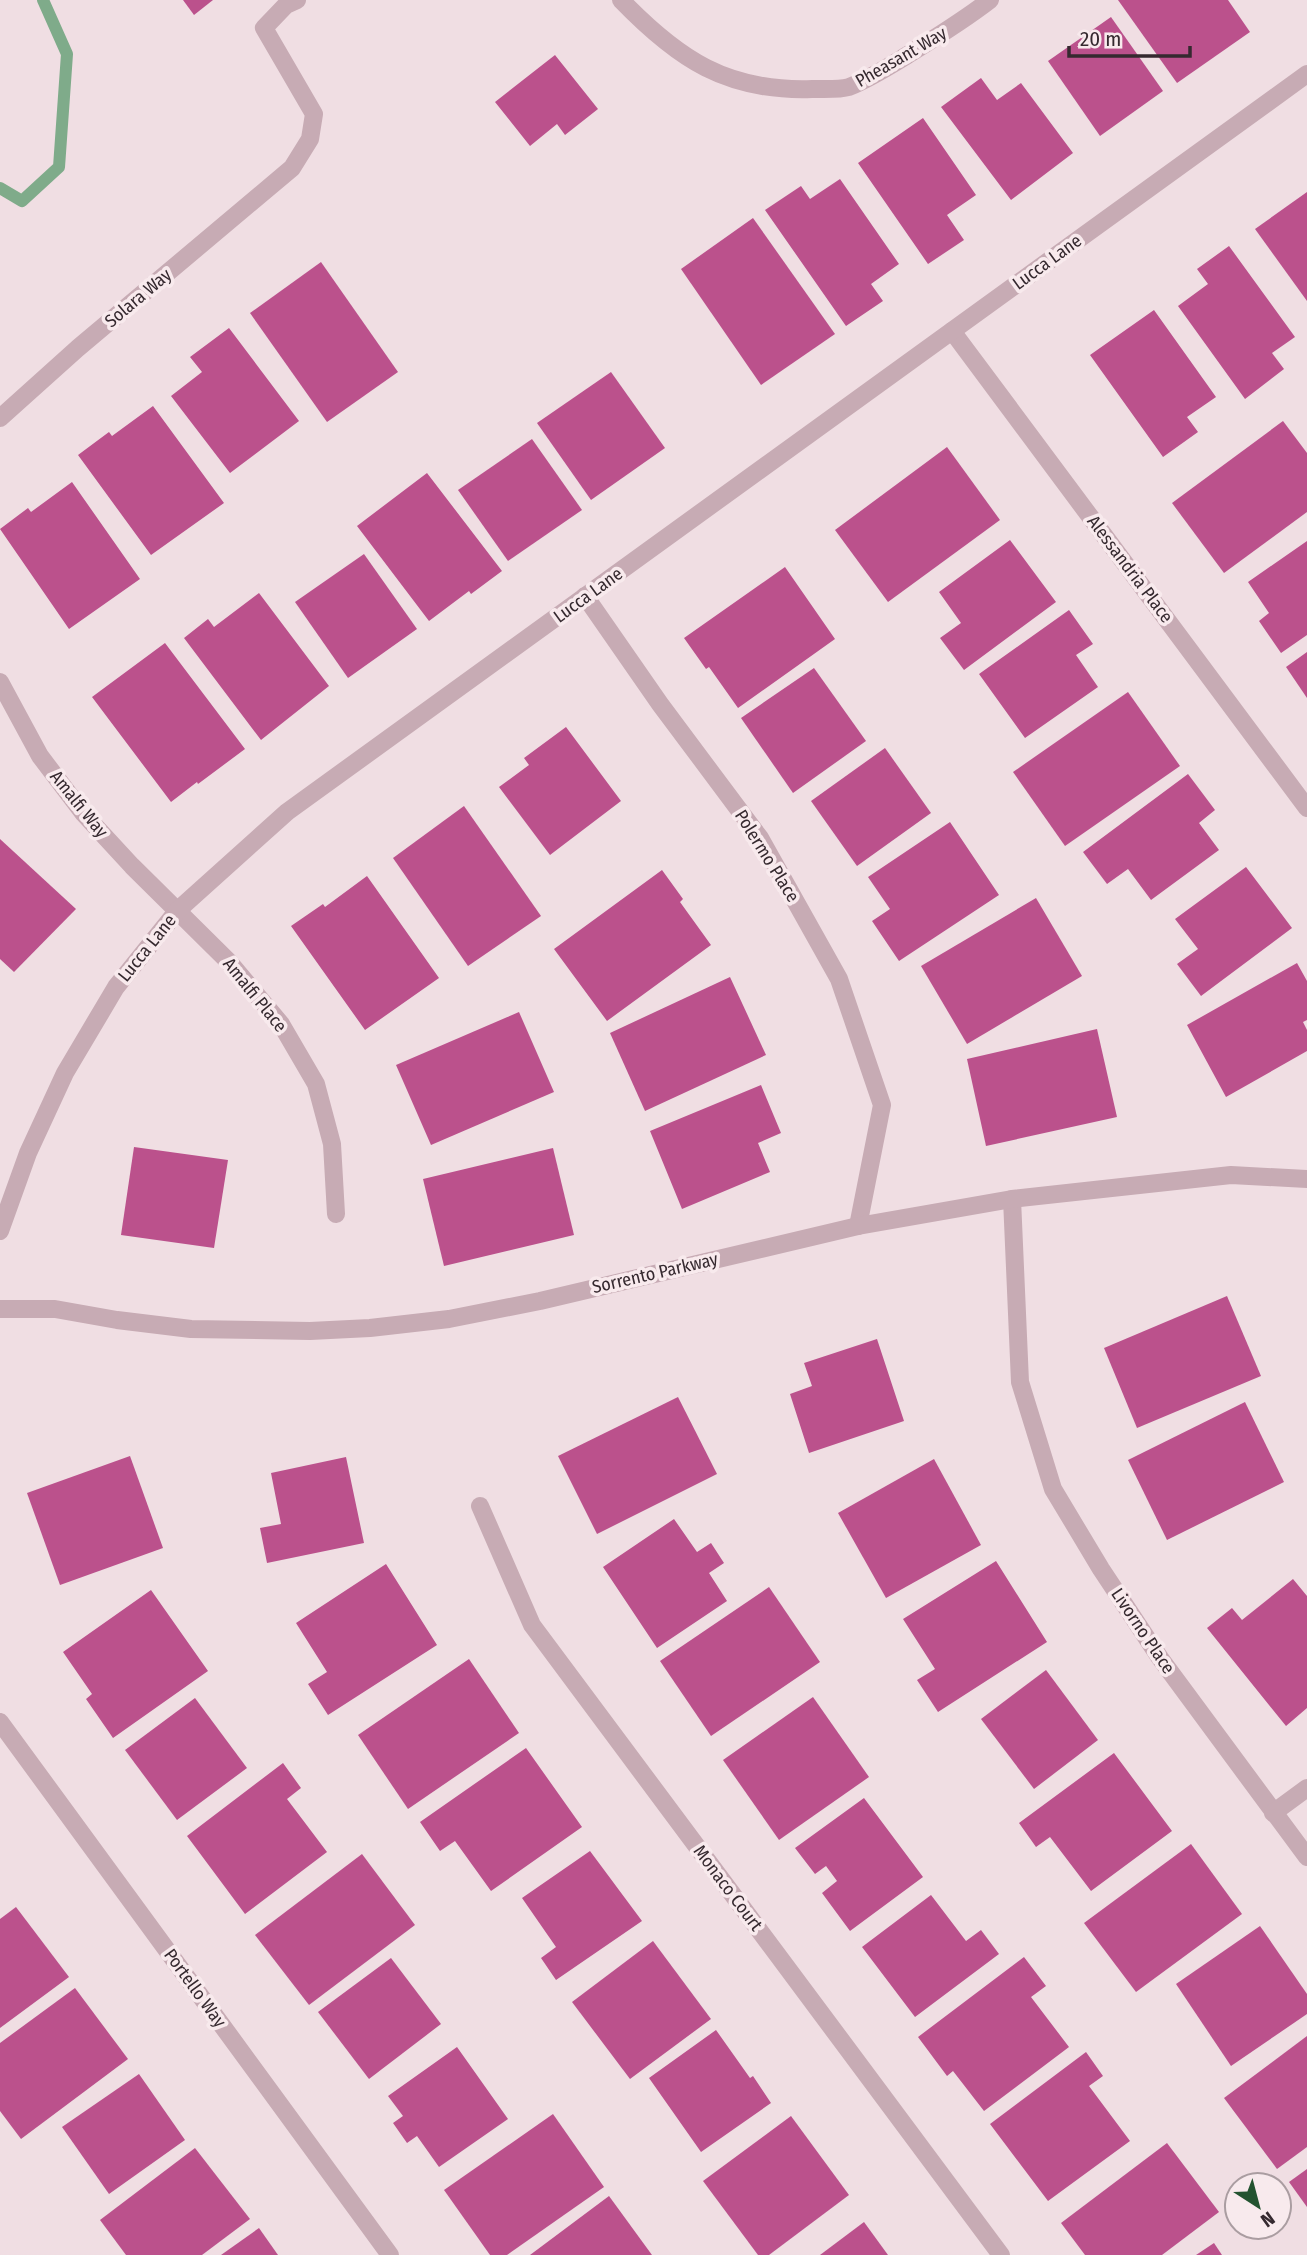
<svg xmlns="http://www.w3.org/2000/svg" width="1307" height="2255" font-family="'Fira Sans Condensed',sans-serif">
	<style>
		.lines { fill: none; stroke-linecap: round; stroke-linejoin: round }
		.stream { stroke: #7fab8a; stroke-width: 12 }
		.building { fill: #bb518c }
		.minor { stroke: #c7abb4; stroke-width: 18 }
		.labels { text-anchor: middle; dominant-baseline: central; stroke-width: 7; stroke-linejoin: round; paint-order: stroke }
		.street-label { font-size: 18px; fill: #35292f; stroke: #f8eaed }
	</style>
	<rect width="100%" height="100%" fill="#f0dee3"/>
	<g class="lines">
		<path class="stream" d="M0,188L22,201L59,167L67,54L43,0"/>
	</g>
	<g class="building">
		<path d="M183,0H213L194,15Z"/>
		<path d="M1118,0H1228L1250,32L1177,83Z"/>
		<path d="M1111,17L1163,91L1100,136L1048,61Z"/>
		<path d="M555,55L598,109L565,135L557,124L530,146L495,102Z"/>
		<path d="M981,78L997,100L1021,83L1073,153L1011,200L941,107Z"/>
		<path d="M923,118L976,195L947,215L964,240L928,264L858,163Z"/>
		<path d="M840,179L899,264L871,284L883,301L846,326L765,210L801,186L810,199Z"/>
		<path d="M1307,192V301L1255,229Z"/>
		<path d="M753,218L835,334L761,385L681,269Z"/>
		<path d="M1229,246L1295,337L1272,353L1284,369L1245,399L1178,306L1208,284L1197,269Z"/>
		<path d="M321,262L398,372L327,422L250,313Z"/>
		<path d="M1154,310L1216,397L1187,417L1198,432L1163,457L1090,355Z"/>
		<path d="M229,328L299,421L230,473L171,396L202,372L190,357Z"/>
		<path d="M611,372L665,448L591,500L537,423Z"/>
		<path d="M153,406L224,503L151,555L78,455L109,432L112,436Z"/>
		<path d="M1283,421L1307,453V512L1224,573L1172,503Z"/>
		<path d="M532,439L582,510L508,561L458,490Z"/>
		<path d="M947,447L1000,520L888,602L835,530Z"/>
		<path d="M427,473L502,571L471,594L469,591L429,621L357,526Z"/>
		<path d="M72,482L140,579L69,629L0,529L28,508L31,512Z"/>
		<path d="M1010,540L1056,602L964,670L940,638L961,623L939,592Z"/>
		<path d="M1307,541V635L1281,653L1259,621L1269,613L1248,582Z"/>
		<path d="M364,554L417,629L348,678L295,602Z"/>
		<path d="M785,567L835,639L738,708L709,667L706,669L684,638Z"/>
		<path d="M259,593L329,686L261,740L184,638L208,619L214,627Z"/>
		<path d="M1069,610L1093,644L1076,655L1098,687L1025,738L979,674Z"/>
		<path d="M165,643L245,749L198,784L197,782L171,802L92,697Z"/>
		<path d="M1307,652V698L1286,667Z"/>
		<path d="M814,668L866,741L793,793L741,718Z"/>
		<path d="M1128,692L1180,766L1065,846L1013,772Z"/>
		<path d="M566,727L621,801L550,855L499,787L529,765L524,758Z"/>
		<path d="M885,748L931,813L857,866L811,801Z"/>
		<path d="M1188,774L1215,810L1199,823L1219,850L1151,900L1128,869L1107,884L1083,852Z"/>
		<path d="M464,806L541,916L468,966L393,858Z"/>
		<path d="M950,822L999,895L899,961L872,921L890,909L868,877Z"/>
		<path d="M0,839L76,909L14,972L0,959Z"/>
		<path d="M1246,867L1292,928L1201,996L1177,964L1198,949L1175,919Z"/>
		<path d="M662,870L683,899L680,902L711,945L607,1021L554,949Z"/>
		<path d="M367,876L439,978L365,1030L291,926L323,904L325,907Z"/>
		<path d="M1036,898L1082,976L967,1044L921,966Z"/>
		<path d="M1297,963L1307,981V1020L1303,1022L1307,1030V1051L1226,1097L1187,1025Z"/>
		<path d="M730,977L766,1055L645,1111L610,1033Z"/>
		<path d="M519,1012L554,1092L431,1145L396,1065Z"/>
		<path d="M1097,1029L1117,1117L986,1146L967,1059Z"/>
		<path d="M761,1085L781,1133L758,1143L770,1172L682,1209L650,1131Z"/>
		<path d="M134,1147L228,1160L214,1248L121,1235Z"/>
		<path d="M553,1148L574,1235L444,1266L423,1179Z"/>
		<path d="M1227,1296L1261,1376L1137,1428L1104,1348Z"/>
		<path d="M877,1339L904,1421L809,1453L790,1394L812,1386L804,1363Z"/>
		<path d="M678,1397L717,1474L597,1534L558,1456Z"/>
		<path d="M1245,1402L1284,1482L1167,1540L1128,1460Z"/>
		<path d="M130,1456L163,1548L60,1585L27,1493Z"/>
		<path d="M346,1457L364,1543L267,1563L260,1528L281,1524L271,1473Z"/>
		<path d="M934,1459L981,1545L886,1598L838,1513Z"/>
		<path d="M674,1519L697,1552L711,1543L724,1563L709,1573L727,1601L657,1648L603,1567Z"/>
		<path d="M996,1561L1047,1642L938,1712L917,1680L935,1669L903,1619Z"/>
		<path d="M386,1564L437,1645L328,1715L308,1684L327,1672L296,1623Z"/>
		<path d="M1293,1579L1307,1596V1708L1286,1726L1207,1628L1232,1608L1242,1620Z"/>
		<path d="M769,1587L820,1662L711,1736L660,1661Z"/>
		<path d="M151,1590L208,1671L113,1738L86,1699L92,1694L63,1652Z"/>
		<path d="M469,1659L519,1733L408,1809L358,1735Z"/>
		<path d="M1046,1670L1098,1740L1034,1789L981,1719Z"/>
		<path d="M813,1697L869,1777L779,1840L723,1760Z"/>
		<path d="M195,1698L247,1768L177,1820L125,1750Z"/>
		<path d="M526,1748L582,1827L491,1891L455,1841L440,1851L420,1822Z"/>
		<path d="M1114,1753L1172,1831L1091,1891L1050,1837L1036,1847L1019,1823Z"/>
		<path d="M283,1763L301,1788L287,1799L327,1852L245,1914L187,1836Z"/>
		<path d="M864,1798L923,1877L850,1931L822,1893L837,1881L826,1866L815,1874L795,1848Z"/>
		<path d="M1191,1844L1242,1914L1136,1992L1084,1923Z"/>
		<path d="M590,1851L642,1921L556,1980L541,1958L556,1947L522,1898Z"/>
		<path d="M362,1854L415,1925L309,2005L255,1935Z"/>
		<path d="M931,1895L966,1941L981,1930L999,1954L915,2017L862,1947Z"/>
		<path d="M16,1907L69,1977L0,2028V1919Z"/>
		<path d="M1260,1926L1307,1994V2014L1231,2066L1176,1984Z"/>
		<path d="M653,1941L711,2019L630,2079L572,2002Z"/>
		<path d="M1024,1957L1046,1986L1031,1997L1069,2047L984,2111L953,2071L947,2076L918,2037Z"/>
		<path d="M391,1958L441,2024L369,2079L318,2012Z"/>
		<path d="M75,1988L128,2059L21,2139L0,2111V2043Z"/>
		<path d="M716,2030L750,2078L753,2076L771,2103L701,2152L649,2078Z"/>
		<path d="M1307,2036V2147L1277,2169L1224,2098Z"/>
		<path d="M457,2047L508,2119L439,2167L417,2136L407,2143L393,2123L403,2116L388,2096Z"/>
		<path d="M1086,2052L1103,2076L1089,2086L1130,2141L1048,2201L990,2124Z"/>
		<path d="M139,2074L185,2140L109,2194L62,2127Z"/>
		<path d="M553,2114L604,2187L507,2255H490L444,2190Z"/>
		<path d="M791,2116L849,2195L769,2255H758L703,2181Z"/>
		<path d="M1167,2143L1219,2212L1162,2255H1085L1061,2223Z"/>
		<path d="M195,2148L250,2219L202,2255H126L100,2220Z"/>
		<path d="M1307,2169V2207L1289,2182Z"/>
		<path d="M609,2196L652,2255H530Z"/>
		<path d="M864,2222L888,2255H820Z"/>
		<path d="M259,2228L278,2255H221Z"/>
		<path d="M1214,2243L1222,2255H1196Z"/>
	</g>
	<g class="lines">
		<g class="minor">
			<path d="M621,0C678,59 727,92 812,89C823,89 839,90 849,87C869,79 888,67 906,56C935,38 963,21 990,0"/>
			<path d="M952,331L1307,808"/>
			<path d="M0,418L78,348L292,168L310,139L314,114L264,28L286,5L297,0"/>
			<path d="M585,596L660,704L760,838L839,979L882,1105L858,1226"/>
			<path d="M0,682L40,756L84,814L132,866L230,963L281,1024L316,1084L332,1144L336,1214"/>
			<path d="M1012,1199L1020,1382L1053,1489L1101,1569L1160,1658L1307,1857"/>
			<path d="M0,1231L28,1153L65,1073L116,987L178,910L287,812L1307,74"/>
			<path d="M0,1309H55L117,1320L191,1329L310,1331L370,1328L449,1319L540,1301L858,1226L1012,1199L1231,1175L1307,1179"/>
			<path d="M480,1506L532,1625L1001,2255"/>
			<path d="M0,1722L390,2255"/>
			<path d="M1273,1813L1307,1788"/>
		</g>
	</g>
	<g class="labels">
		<g class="street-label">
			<text transform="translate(901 57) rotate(-30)">Pheasant Way</text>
			<text transform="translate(1047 262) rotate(-36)">Lucca Lane</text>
			<text transform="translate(138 298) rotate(-40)">Solara Way</text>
			<text transform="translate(1130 569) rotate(53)">Alessandria Place</text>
			<text transform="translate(588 595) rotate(-36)">Lucca Lane</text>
			<text transform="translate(79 804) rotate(51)">Amalfi Way</text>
			<text transform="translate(767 856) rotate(58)">Polermo Place</text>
			<text transform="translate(147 948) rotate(-51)">Lucca Lane</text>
			<text transform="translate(255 995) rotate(51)">Amalfi Place</text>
			<text transform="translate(655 1273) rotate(-13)">Sorrento Parkway</text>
			<text transform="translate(1143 1631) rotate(56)">Livorno Place</text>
			<text transform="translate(728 1888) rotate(53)">Monaco Court</text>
			<text transform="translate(195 1988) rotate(54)">Portello Way</text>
		</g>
	</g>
	<g transform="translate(1258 2206) rotate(144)"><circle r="33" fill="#f8eaed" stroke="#aa9da1" stroke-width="2"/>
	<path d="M0-5L12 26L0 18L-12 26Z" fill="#235330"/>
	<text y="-10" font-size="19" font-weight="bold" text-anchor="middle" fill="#35292f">N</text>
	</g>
	<path d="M1069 46v10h121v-10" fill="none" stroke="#35292f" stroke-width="3.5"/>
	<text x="1080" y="46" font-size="21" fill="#35292f" stroke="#f8eaed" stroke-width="5" paint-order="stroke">20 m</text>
</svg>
